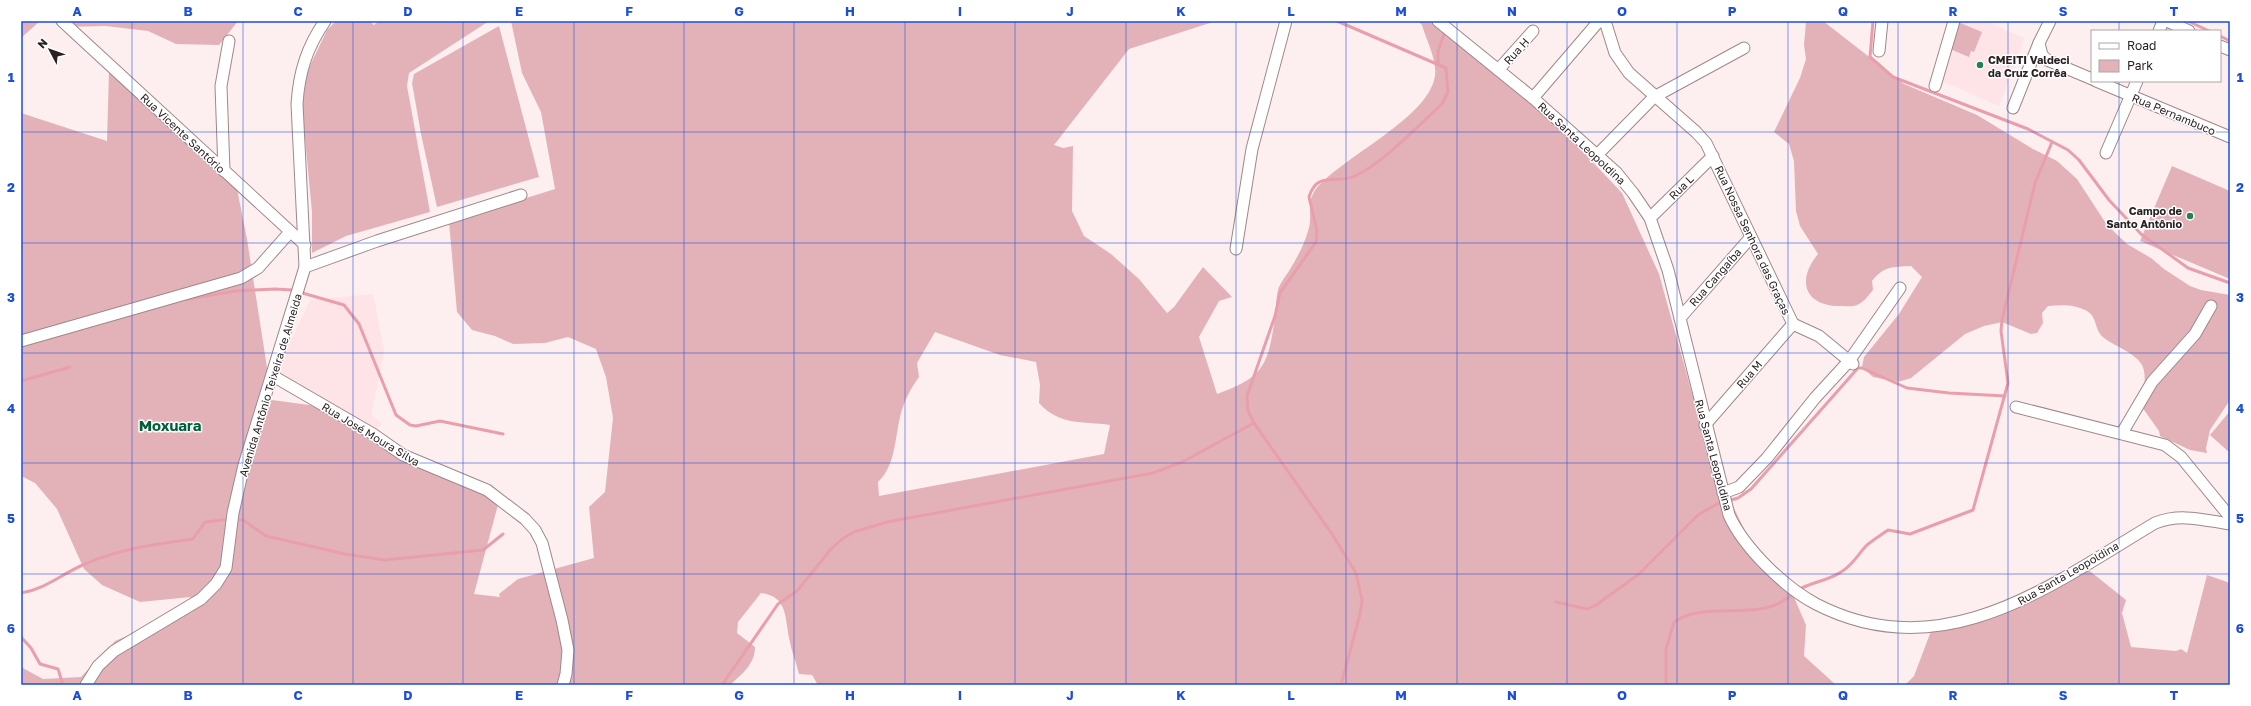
<svg xmlns="http://www.w3.org/2000/svg" width="2251" height="706" font-family="'Golos Text',sans-serif">
	<style>
		.built { fill: #fee3e7 }
		.green { fill: #e3b2b9; fill-rule: evenodd }
		.lines { fill: none; stroke-linecap: round; stroke-linejoin: round }
		.stream { stroke: #e99fab; stroke-width: 3 }
		.minor-casing { stroke: #9e888b; stroke-width: 13 }
		.minor { stroke: #fff; stroke-width: 11 }
		.grid { fill: none; stroke: #1d4ed8; stroke-width: 1; stroke-opacity: 0.55 }
		.poi-dot { fill: #258056; stroke: #fff; stroke-width: 1.5 }
		.labels { text-anchor: middle; dominant-baseline: central; stroke-width: 3; stroke-linejoin: round; paint-order: stroke }
		.street-label { font-size: 11px; fill: #2a2123; stroke: #fff }
		.poi-label { font-size: 11px; font-weight: bold; fill: #2a2123; stroke: #fff; text-anchor: start }
		.district-label { font-size: 15px; font-weight: bold; fill: #00603b; stroke: #fff }
		.neatline { fill: none; stroke: #1d4ed8; stroke-width: 1.5 }
		.grid-label { font-size: 13px; text-anchor: middle; font-weight: bold; fill: #1d4ed8 }
	</style>
	<rect width="100%" height="100%" fill="#fdeef0"/>
	<g class="built">
		<path d="M1958,21H1985L2024,38L1999,106L1942,81Z"/>
		<path d="M373,294L384,352L371,416L382,423L376,429L276,373L310,300Z"/>
	</g>
	<g class="green">
		<path d="M21,21H40L21,38Z"/>
		<path d="M54,21H238L219,45L176,44L148,31L106,26L61,27Z"/>
		<path d="M336,21H369L374,25L379,21H489L409,73L407,86L430,212L346,236L312,253V212L302,107L307,72L327,30Z"/>
		<path d="M511,21H1216L1129,49L1054,145L1063,148L1073,146L1072,211L1084,236L1111,254L1139,279L1167,313L1174,307L1203,267L1232,297L1219,301L1199,337L1217,394C1264,377 1268,366 1275,317C1276,308 1276,298 1278,290C1280,283 1285,277 1289,271C1297,258 1304,245 1308,231C1313,218 1306,205 1314,192C1337,158 1441,114 1435,68C1434,54 1426,39 1422,25L1418,21H1433L1536,102L1622,193L1659,274L1703,433L1722,483L1757,556L1793,595L1806,625L1804,656L1836,685H818L812,675L799,674C796,662 791,650 789,638C785,616 787,596 761,593L738,622L737,633L755,647C755,664 742,674 730,685H21V667L43,679L81,677L115,641L134,633L187,602L191,597L140,602L102,585L84,569L57,509L35,483L21,476V113L107,141L109,70L237,189L247,239L272,400L324,407L499,501L474,594L500,597L499,594L518,579L594,558L589,507L605,492L613,418L606,377L596,349L568,337L545,343L513,344L495,336L472,330L457,312L449,222L555,189L541,112L522,73ZM935,332L1000,355L1036,362L1040,385L1039,403C1060,426 1082,421 1110,425L1104,454L879,496L878,482C896,466 895,435 901,413C905,399 911,388 919,377L917,363Z"/>
		<path d="M1806,21H1823L1904,84L1977,115L2033,149L2057,161L2077,179L2107,225L2127,244L2151,258L2164,269L2190,286L2201,290L2230,295V400L2210,430L2206,448L2207,453L2190,450L2160,436L2159,431L2142,407C2142,395 2148,377 2142,365C2133,350 2109,345 2100,334C2095,327 2096,316 2087,311C2074,304 2062,305 2048,306L2042,313L2043,323L2037,333L2031,334L2002,322L1984,326L1965,334L1911,378L1898,382L1873,377L1862,367L1864,357L1899,314L1922,277L1911,266C1892,267 1884,266 1872,281L1873,290C1868,296 1864,302 1857,305C1853,307 1847,306 1842,306C1806,307 1795,282 1818,254L1800,226L1796,211L1794,161L1789,144L1774,132L1800,78L1806,59L1804,45Z"/>
		<path d="M1958,22L1982,32L1974,52L1971,51L1969,57L1950,49Z"/>
		<path d="M499,26L539,177L437,207L421,134L412,83L414,74Z"/>
		<path d="M2172,166L2230,191V279L2140,241Z"/>
		<path d="M2230,411V453L2210,435Z"/>
		<path d="M2086,568L2126,600L2122,613L2131,647L2176,651L2181,649L2187,653L2207,575L2230,583V685H1905L1914,676L1931,631L1956,627Z"/>
	</g>
	<g class="lines">
		<g class="stream">
			<path d="M1337,21L1446,68L1448,92L1442,104C1419,125 1382,164 1355,176C1336,185 1317,170 1309,197L1317,231L1316,242L1280,293L1275,316L1247,396L1248,411L1254,423L1332,534L1356,573L1362,600L1360,614L1341,685"/>
			<path d="M1873,21L1870,57L1893,77L2028,129L2068,150L2079,160L2109,200L2141,234L2188,268L2230,283"/>
			<path d="M2188,21L2209,31"/>
			<path d="M2220,36L2230,41"/>
			<path d="M1438,64V51L1445,31"/>
			<path d="M188,299L235,291L275,289L292,290L344,305L359,324L396,415L410,425L416,426L440,421L503,434"/>
			<path d="M21,381L70,367"/>
			<path d="M1728,501L1738,498L1751,489L1858,368H1862L1907,388L1949,393L2005,396"/>
			<path d="M235,519L243,520L266,536L345,554L385,560L483,550L503,534"/>
			<path d="M1798,590C1811,582 1828,581 1841,572C1853,565 1858,554 1867,545C1873,540 1881,535 1888,530L1910,534L1973,510L2008,383L2001,331L2002,320L2035,183L2052,142"/>
			<path d="M21,593C46,589 63,573 85,564C119,549 156,544 193,539L205,522L230,519"/>
			<path d="M1556,602L1587,609L1596,605L1639,574L1698,515L1717,504L1723,502"/>
			<path d="M21,637L31,648L40,664L58,669L63,685"/>
			<path d="M722,685L778,604L797,591L831,549L842,539L854,532L887,522L1153,473L1182,462L1254,423"/>
			<path d="M1666,685V649L1674,622C1701,603 1744,617 1775,605C1781,603 1788,597 1794,594"/>
		</g>
		<defs>
			<g id="minor">
				<path d="M62,21L305,245"/>
				<path d="M1438,21L1533,98L1616,172L1633,193L1650,218L1668,270L1729,515C1744,548 1784,587 1816,604C1942,669 2050,586 2155,523C2181,513 2203,520 2230,524"/>
				<path d="M1605,21L1615,53L1629,73L1696,132L1706,143L1793,324"/>
				<path d="M2167,21L2189,31"/>
				<path d="M2159,31L2163,21"/>
				<path d="M2039,43L2042,55L2047,60L2092,79"/>
				<path d="M2220,46L2230,50"/>
				<path d="M1879,51L1882,21"/>
				<path d="M1498,70L1533,31"/>
				<path d="M2096,81L2230,137"/>
				<path d="M1935,86L1954,21"/>
				<path d="M1533,98L1599,21"/>
				<path d="M2013,108L2039,43L2050,21"/>
				<path d="M2106,153L2137,81"/>
				<path d="M1597,155L1654,97L1744,48"/>
				<path d="M224,171L221,86L229,41"/>
				<path d="M1650,218L1713,156"/>
				<path d="M1236,249L1252,149L1286,21"/>
				<path d="M305,267L377,241L521,195"/>
				<path d="M1680,318L1751,237"/>
				<path d="M1793,324L1819,336L1853,364"/>
				<path d="M21,341L241,278L258,268L290,232"/>
				<path d="M273,376L373,434L403,455L487,490L525,519L535,530L542,543L562,620L568,650L566,674L563,685"/>
				<path d="M2016,407L2165,445L2181,457L2230,517"/>
				<path d="M1705,425L1793,324"/>
				<path d="M2122,433L2152,382L2195,334L2211,306"/>
				<path d="M1723,493L1739,487L1767,458L1815,398L1849,361L1900,288"/>
				<path d="M86,685L98,666L114,651L201,599L216,584L226,568L233,513L244,465L305,267L297,104C299,72 307,47 325,21"/>
			</g>
		</defs>
		<use href="#minor" class="minor-casing"/>
		<use href="#minor" class="minor"/>
	</g>
	<path class="grid" d="M132,21V685M243,21V685M353,21V685M463,21V685M574,21V685M684,21V685M794,21V685M905,21V685M1015,21V685M1126,21V685M1236,21V685M1346,21V685M1457,21V685M1567,21V685M1677,21V685M1788,21V685M1898,21V685M2008,21V685M2119,21V31M2119,81V685M21,132H2230M21,243H2230M21,353H2230M21,463H2230M21,574H2230"/>
	<g class="poi-dot">
		<circle cx="1980" cy="65" r="4"/>
		<circle cx="2190" cy="216" r="4"/>
	</g>
	<g class="labels">
		<g class="street-label">
			<text transform="translate(1516 51) rotate(-48)">Rua H</text>
			<text transform="translate(2174 114) rotate(23)">Rua Pernambuco</text>
			<text transform="translate(183 133) rotate(43)">Rua Vicente Santório</text>
			<text transform="translate(1582 143) rotate(43)">Rua Santa Leopoldina</text>
			<text transform="translate(1681 187) rotate(-45)">Rua L</text>
			<text transform="translate(1753 240) rotate(65)">Rua Nossa Senhora das Graças</text>
			<text transform="translate(1715 277) rotate(-49)">Rua Cangaíba</text>
			<text transform="translate(1749 374) rotate(-49)">Rua M</text>
			<text transform="translate(270 385) rotate(-73)">Avenida Antônio Teixeira de Almeida</text>
			<text transform="translate(371 434) rotate(31)">Rua José Moura Silva</text>
			<text transform="translate(1714 455) rotate(75)">Rua Santa Leopoldina</text>
			<text transform="translate(2068 573) rotate(-30)">Rua Santa Leopoldina</text>
		</g>
		<g class="poi-label">
			<text x="1988" y="59">CMEITI Valdeci<tspan x="1988" dy="13">da Cruz Corrêa</tspan></text>
			<text x="2182" y="210" text-anchor="end">Campo de<tspan x="2182" dy="13">Santo Antônio</tspan></text>
		</g>
		<g class="district-label">
			<text x="170" y="425">Moxuara</text>
		</g>
	</g>
	<rect width="2251" height="706" fill="none" stroke="#ffffff" stroke-width="44"/>
	<rect x="2091" y="30" width="130" height="52" fill="#ffffff" stroke="#aaa6a7"/>
	<rect x="2099" y="43" width="20" height="6" fill="#ffffff" stroke="#aaa6a7"/>
	<text x="2127" y="50" font-size="12" fill="#2a2123">Road</text>
	<rect x="2099" y="60" width="20" height="12" fill="#e3b2b9" stroke="#aaa6a7"/>
	<text x="2127" y="70" font-size="12" fill="#2a2123">Park</text>
	<g transform="translate(50 50) rotate(311)" stroke="#ffffff" stroke-width="3" paint-order="stroke">
	<path d="M0-3L7 15L0 10L-7 15Z" fill="#2a2123"/>
	<text y="-6" font-size="11" font-weight="bold" text-anchor="middle" fill="#2a2123">N</text>
	</g>
	<rect x="22" y="22" width="2207" height="662" class="neatline"/>
	<g class="grid-label">
		<text x="77" y="16">A</text>
		<text x="188" y="16">B</text>
		<text x="298" y="16">C</text>
		<text x="408" y="16">D</text>
		<text x="519" y="16">E</text>
		<text x="629" y="16">F</text>
		<text x="739" y="16">G</text>
		<text x="850" y="16">H</text>
		<text x="960" y="16">I</text>
		<text x="1070" y="16">J</text>
		<text x="1181" y="16">K</text>
		<text x="1291" y="16">L</text>
		<text x="1401" y="16">M</text>
		<text x="1512" y="16">N</text>
		<text x="1622" y="16">O</text>
		<text x="1732" y="16">P</text>
		<text x="1843" y="16">Q</text>
		<text x="1953" y="16">R</text>
		<text x="2063" y="16">S</text>
		<text x="2174" y="16">T</text>
		<text x="11" y="82">1</text>
		<text x="2240" y="82">1</text>
		<text x="11" y="192">2</text>
		<text x="2240" y="192">2</text>
		<text x="11" y="302">3</text>
		<text x="2240" y="302">3</text>
		<text x="11" y="413">4</text>
		<text x="2240" y="413">4</text>
		<text x="11" y="523">5</text>
		<text x="2240" y="523">5</text>
		<text x="11" y="633">6</text>
		<text x="2240" y="633">6</text>
		<text x="77" y="700">A</text>
		<text x="188" y="700">B</text>
		<text x="298" y="700">C</text>
		<text x="408" y="700">D</text>
		<text x="519" y="700">E</text>
		<text x="629" y="700">F</text>
		<text x="739" y="700">G</text>
		<text x="850" y="700">H</text>
		<text x="960" y="700">I</text>
		<text x="1070" y="700">J</text>
		<text x="1181" y="700">K</text>
		<text x="1291" y="700">L</text>
		<text x="1401" y="700">M</text>
		<text x="1512" y="700">N</text>
		<text x="1622" y="700">O</text>
		<text x="1732" y="700">P</text>
		<text x="1843" y="700">Q</text>
		<text x="1953" y="700">R</text>
		<text x="2063" y="700">S</text>
		<text x="2174" y="700">T</text>
	</g>
</svg>
